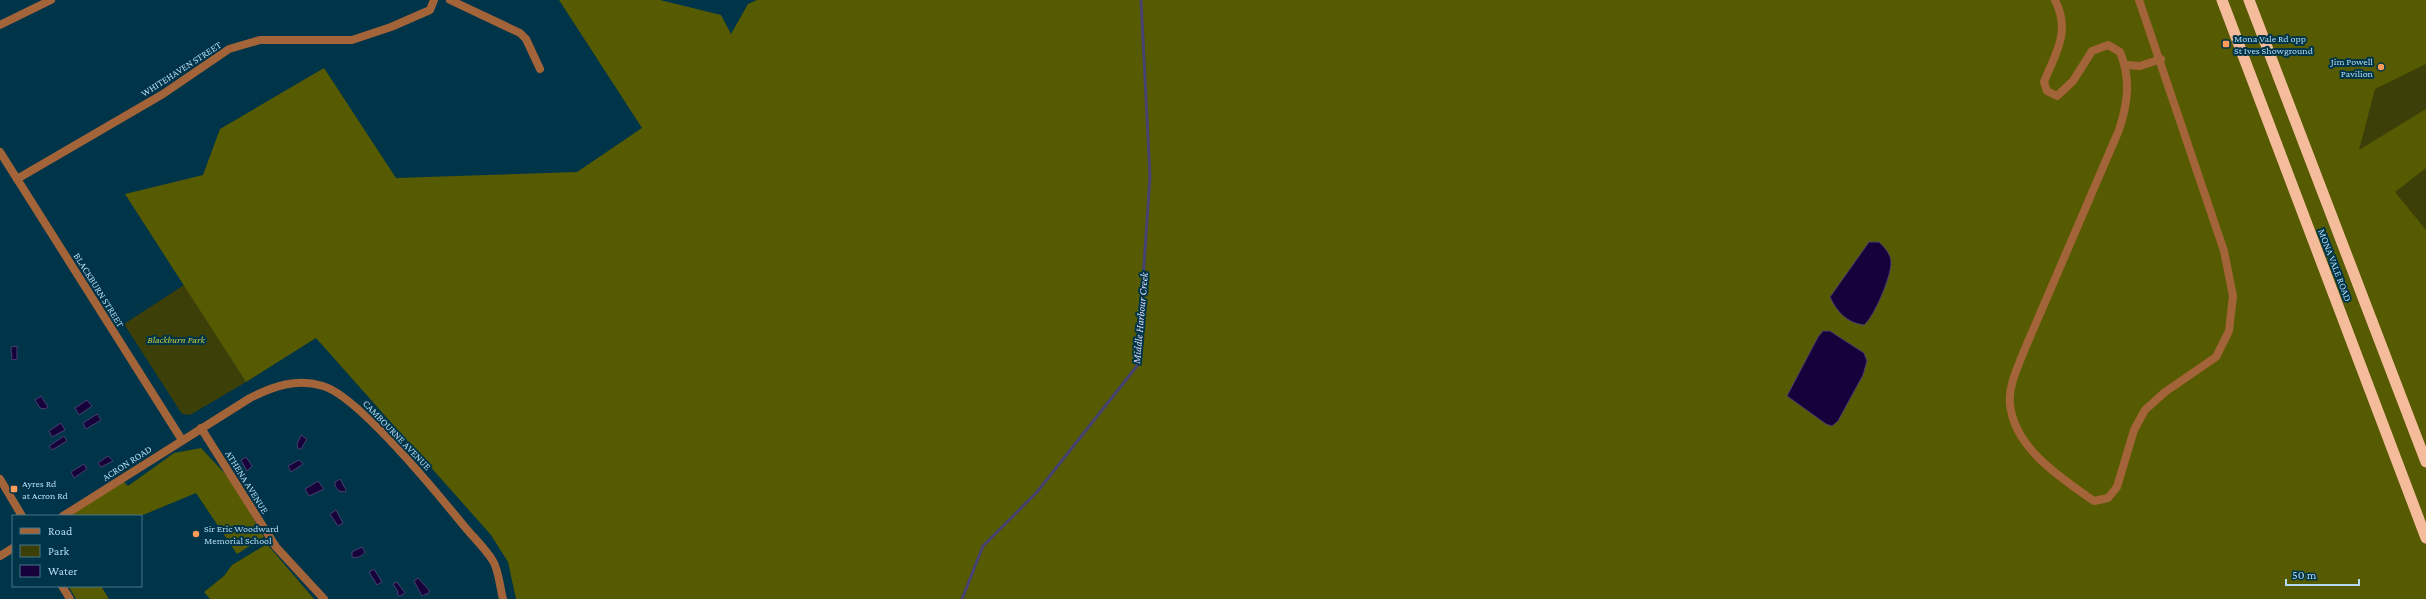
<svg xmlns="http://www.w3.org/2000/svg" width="2426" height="599" font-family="'Crimson Pro',serif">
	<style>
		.green { fill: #3c3f08 }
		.forest { fill: #565a01 }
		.water { fill: #17013a; stroke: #464271 }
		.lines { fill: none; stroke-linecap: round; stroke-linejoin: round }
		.stream { stroke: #464271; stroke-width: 3 }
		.minor { stroke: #a46439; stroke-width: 8 }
		.trunk { stroke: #f4bc9a; stroke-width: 11 }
		.poi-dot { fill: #fe9b59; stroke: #003449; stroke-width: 1.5 }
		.labels { text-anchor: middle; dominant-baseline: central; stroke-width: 4; stroke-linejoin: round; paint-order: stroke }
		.poi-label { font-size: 10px; fill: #b2daf1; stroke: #003449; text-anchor: start }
		.street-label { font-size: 10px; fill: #b2daf1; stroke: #003449 }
		.park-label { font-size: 10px; font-style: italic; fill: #c2ca41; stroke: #003449 }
		.water-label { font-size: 11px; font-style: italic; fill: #dfdbf7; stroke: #003449 }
	</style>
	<rect width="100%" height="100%" fill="#003449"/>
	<g class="green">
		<path d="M2288,0H2426V338Z"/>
		<path d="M184,285L246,382L190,415L182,414L124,324Z"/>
	</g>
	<g class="forest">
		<path d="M559,0H660L721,15L731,34L748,4L757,0H2426V64L2375,89L2359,150L2426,109V168L2395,192L2426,230V599H516L508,562L491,535L316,338L246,382L125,194L203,175L220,129L324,68L396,178L577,172L642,128Z"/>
		<path d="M201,448L230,479L264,537L237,554L196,493L143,515L68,516L124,482L128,486L174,453Z"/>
		<path d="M267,544L314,599H210L204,592L224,576L232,565Z"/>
		<path d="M101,586L109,599H76L69,587Z"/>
	</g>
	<g class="water">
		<path d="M1869,242H1879C1885,248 1891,254 1891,263C1891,277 1874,317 1864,325C1847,323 1837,312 1830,297Z"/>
		<path d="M1823,331H1830L1864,353L1867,361L1863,375L1838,421L1832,426L1826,424L1787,396L1818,337Z"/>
		<path d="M17,346V359L12,360L11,347Z"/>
		<path d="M41,396L48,407L45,409L40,408L35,400Z"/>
		<path d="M87,400L92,406L79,415L75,408Z"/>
		<path d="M97,414L101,420L86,429L83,423Z"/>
		<path d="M61,423L65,430L52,437L49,431Z"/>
		<path d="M301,435L307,439L301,449H298L297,444Z"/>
		<path d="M64,436L67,441L52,450L49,446Z"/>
		<path d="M108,456L113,461L101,467L98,463Z"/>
		<path d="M246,457L252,466L247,471L241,460Z"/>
		<path d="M299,460L303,464L291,472L288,466Z"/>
		<path d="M84,464L87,469L74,478L71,472Z"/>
		<path d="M340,479L346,490L345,492L339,491L335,486V482Z"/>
		<path d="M318,481L324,489L309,496L305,489Z"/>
		<path d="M336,510L343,523L338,526L330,514Z"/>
		<path d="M362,547L365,552C362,556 357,559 352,557V552Z"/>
		<path d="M374,569L382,582L377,585L369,572Z"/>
		<path d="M418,578L429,590V593L422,596L414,581Z"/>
		<path d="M397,582L405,593L400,596L397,594L398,592L393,584Z"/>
	</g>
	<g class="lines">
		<path class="stream" d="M962,599L983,546L1037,492L1137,366L1150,177L1141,0"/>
		<g class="minor">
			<path d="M450,0L520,33L526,39L540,69"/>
			<path d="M2055,0C2071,32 2056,52 2044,82L2047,91L2057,96L2073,81L2092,51L2108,45L2120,52C2131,79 2128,103 2119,130L2024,351C2018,367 2008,386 2010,404C2014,448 2061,478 2094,501L2108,498L2117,487L2134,430L2145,410L2165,392L2216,357L2229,331L2233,296L2224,251L2139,0"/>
			<path d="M0,25L51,0"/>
			<path d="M2126,65L2140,66L2161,59"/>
			<path d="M0,152L182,440"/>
			<path d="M17,179L163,94L229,49L260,40H352L391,27L430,10L434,0"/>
			<path d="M201,428L276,547L324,599"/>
			<path d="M0,479L22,516"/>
			<path d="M63,516L250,398C274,386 296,378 323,386C358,396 438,494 464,526C473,537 485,548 493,561C499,571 500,588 503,599"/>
			<path d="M0,556L13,548"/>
			<path d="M62,586L70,599"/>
		</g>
		<g class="trunk">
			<path d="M2222,0L2426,538"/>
			<path d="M2249,0L2426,462"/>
		</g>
	</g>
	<g class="poi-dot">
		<rect x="2222" y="40" width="8" height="8" rx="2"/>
		<circle cx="2381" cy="67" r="4"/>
		<rect x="10" y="485" width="8" height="8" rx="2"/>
		<circle cx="196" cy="534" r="4"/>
	</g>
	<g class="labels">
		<g class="poi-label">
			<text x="2234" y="38">Mona Vale Rd opp<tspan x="2234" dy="12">St Ives Showground</tspan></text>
			<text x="2373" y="61" text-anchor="end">Jim Powell<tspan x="2373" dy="12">Pavilion</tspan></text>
			<text x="22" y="483">Ayres Rd<tspan x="22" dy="12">at Acron Rd</tspan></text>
			<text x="204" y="528">Sir Eric Woodward<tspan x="204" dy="12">Memorial School</tspan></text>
		</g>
		<g class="street-label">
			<text transform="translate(181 69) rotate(-33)">WHITEHAVEN STREET</text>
			<text transform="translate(2335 265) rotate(69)">MONA VALE ROAD</text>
			<text transform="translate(99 290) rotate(58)">BLACKBURN STREET</text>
			<text transform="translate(397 435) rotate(46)">CAMBOURNE AVENUE</text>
			<text transform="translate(127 463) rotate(-33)">ACRON ROAD</text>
			<text transform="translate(247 482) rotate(58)">ATHENA AVENUE</text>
		</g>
		<g class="park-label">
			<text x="176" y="339">Blackburn Park</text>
		</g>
		<g class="water-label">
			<text transform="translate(1140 318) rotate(-85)">Middle Harbour Creek</text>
		</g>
	</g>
	<rect x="12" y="515" width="130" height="72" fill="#003449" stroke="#47768c"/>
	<rect x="20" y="528" width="20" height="6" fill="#a46439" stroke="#47768c"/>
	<text x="48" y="535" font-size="12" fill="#b2daf1">Road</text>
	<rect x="20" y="545" width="20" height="12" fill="#3c3f08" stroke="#47768c"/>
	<text x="48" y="555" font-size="12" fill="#b2daf1">Park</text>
	<rect x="20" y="565" width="20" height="12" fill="#17013a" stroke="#47768c"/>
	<text x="48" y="575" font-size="12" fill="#b2daf1">Water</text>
	<path d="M2286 579v6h73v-6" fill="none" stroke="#b2daf1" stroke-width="2"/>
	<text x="2292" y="579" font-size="12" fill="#b2daf1" stroke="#003449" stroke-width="3" paint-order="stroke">50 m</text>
</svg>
